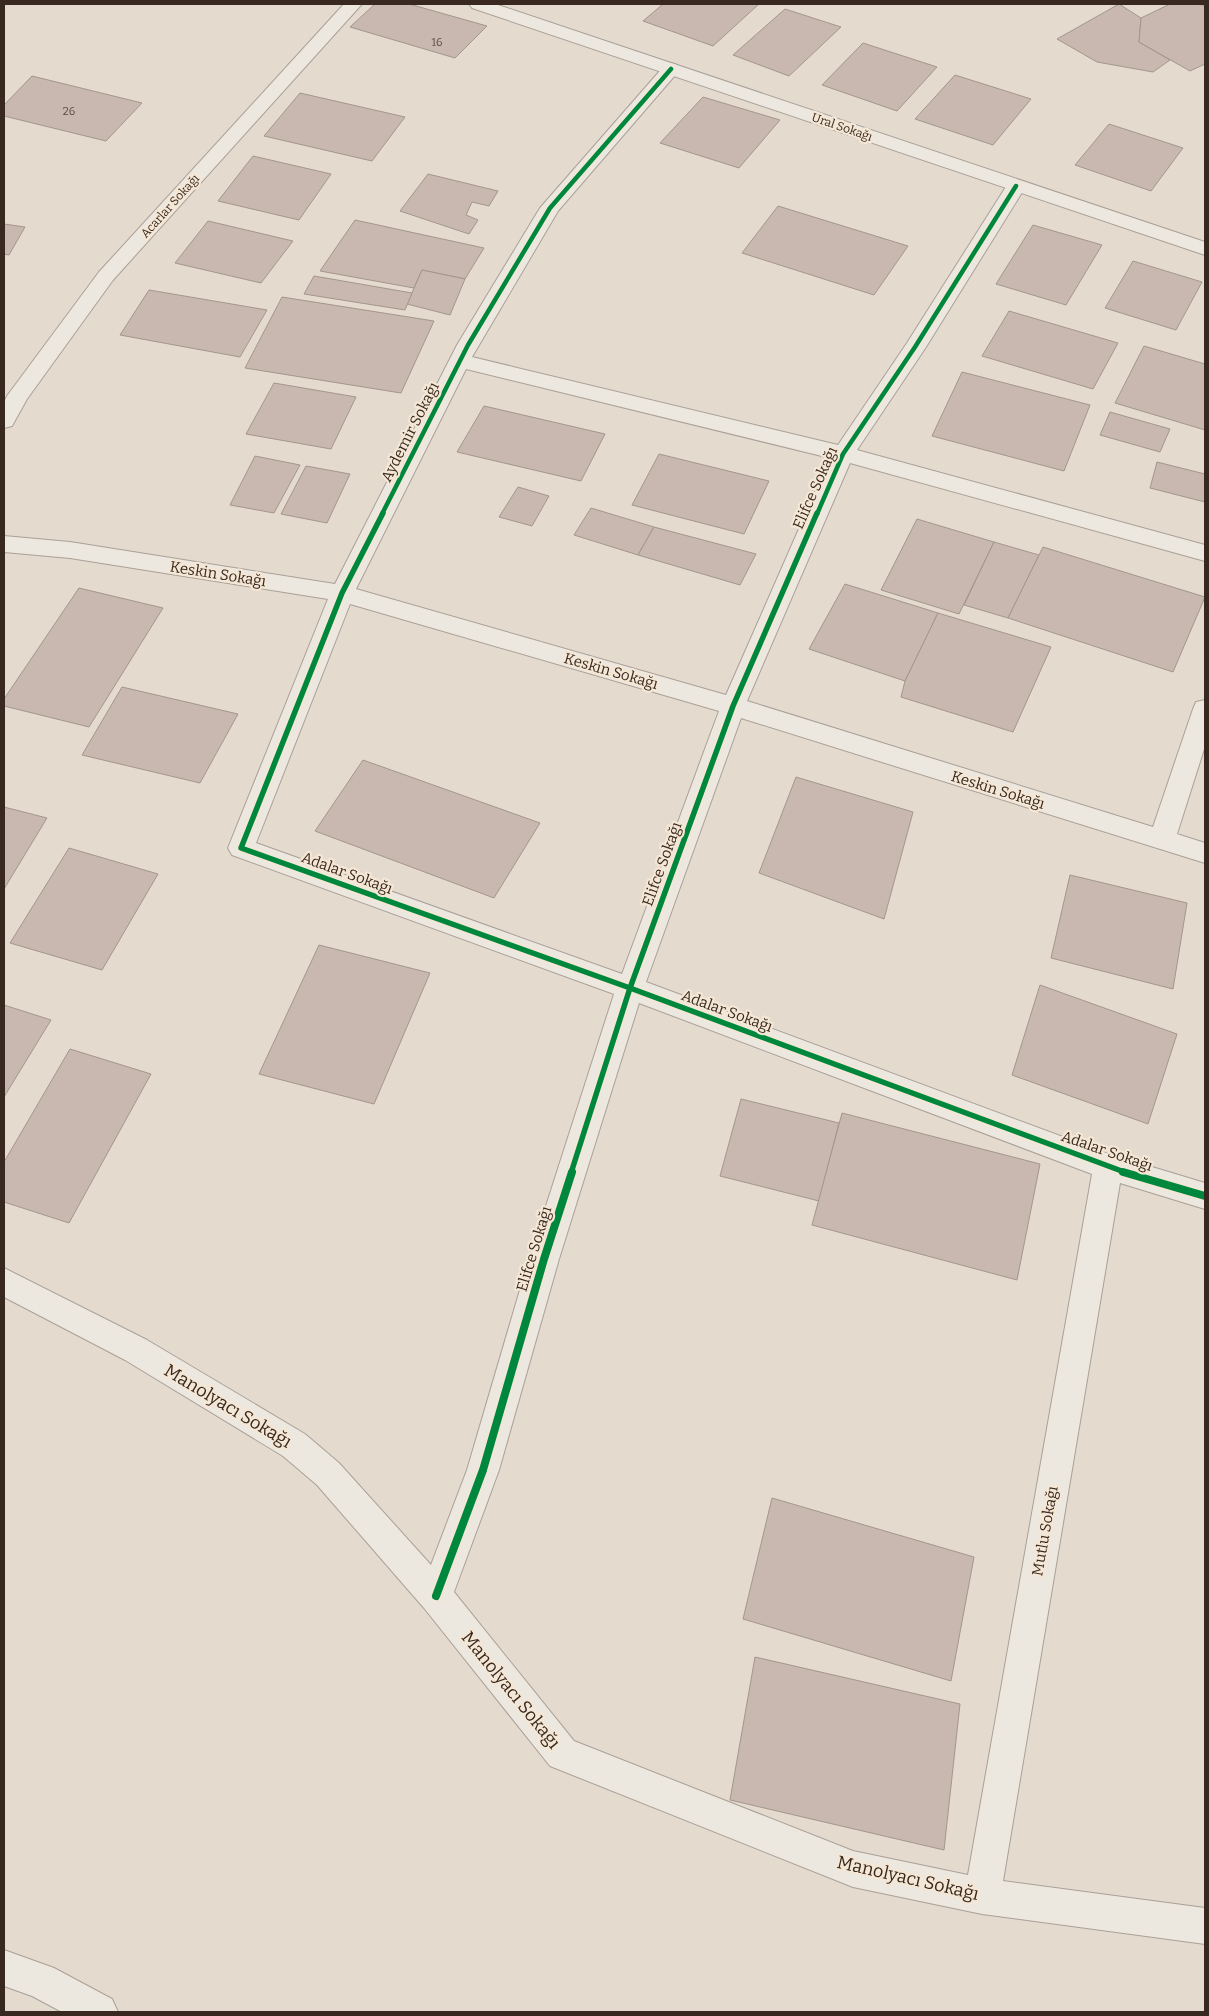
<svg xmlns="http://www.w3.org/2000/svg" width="1209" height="2016" font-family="Bitter,serif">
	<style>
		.building { fill: #c8b8af; stroke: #a4968d }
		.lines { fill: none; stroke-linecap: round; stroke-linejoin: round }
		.service-casing { stroke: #aaa097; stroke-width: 2 }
		.minor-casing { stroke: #aaa097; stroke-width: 2 }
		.tertiary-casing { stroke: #aaa097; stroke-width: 2 }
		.service { fill: #ece7df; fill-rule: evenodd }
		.minor { fill: #ece7df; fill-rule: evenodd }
		.tertiary { fill: #ece7df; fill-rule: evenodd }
		.cycleway-far2-casing { stroke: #f5e7d5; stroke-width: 7 }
		.cycleway-far1-casing { stroke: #f5e7d5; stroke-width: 9 }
		.cycleway-casing { stroke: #f5e7d5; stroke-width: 11 }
		.cycleway-far2 { stroke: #00873e; stroke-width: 4.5 }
		.cycleway-far1 { stroke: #00873e; stroke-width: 5.5 }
		.cycleway { stroke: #00873e; stroke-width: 8 }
		.labels { text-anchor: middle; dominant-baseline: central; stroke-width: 4.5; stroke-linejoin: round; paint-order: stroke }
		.far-number-label { font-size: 11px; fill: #5c4c43 }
		.far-street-label { font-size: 12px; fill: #38281f; stroke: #f5e7d5 }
		.street-label { font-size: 15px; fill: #38281f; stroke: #f5e7d5 }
		.near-street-label { font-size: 18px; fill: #38281f; stroke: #f5e7d5 }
	</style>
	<rect width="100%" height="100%" fill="#e4dace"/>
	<g class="building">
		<path d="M375,4H409L487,26L455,58L350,27Z"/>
		<path d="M663,4H759L713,46L643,21Z"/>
		<path d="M1119,4L1141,18L1139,42L1170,60L1153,72L1097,62L1057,39Z"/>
		<path d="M1170,4H1200L1205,7V64L1190,71L1139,42L1141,18Z"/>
		<path d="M785,9L841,27L789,76L733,55Z"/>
		<path d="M863,43L937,67L897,111L822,85Z"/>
		<path d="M955,75L1031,99L993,145L915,119Z"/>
		<path d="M32,76L142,103L106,141L4,116V105Z"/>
		<path d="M300,93L405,117L372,161L264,136Z"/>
		<path d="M703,97L780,120L739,168L660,143Z"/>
		<path d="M1109,124L1183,148L1151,191L1075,165Z"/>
		<path d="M253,156L331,174L299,220L218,201Z"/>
		<path d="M428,174L498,191L489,206L472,202L466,215L478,220L469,234L400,211Z"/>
		<path d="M778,206L908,246L874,295L742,253Z"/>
		<path d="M355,220L484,248L465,279L422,270L414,288L320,271Z"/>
		<path d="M208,221L293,241L261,283L175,263Z"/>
		<path d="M4,224L25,227L9,255L4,254Z"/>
		<path d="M1033,225L1102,245L1066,305L996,284Z"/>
		<path d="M1133,261L1202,282L1176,330L1105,308Z"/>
		<path d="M422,270L465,279L450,315L407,304Z"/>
		<path d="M314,276L412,293L405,310L304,294Z"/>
		<path d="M149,290L267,310L240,357L120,335Z"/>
		<path d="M282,297L434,321L401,393L245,368Z"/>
		<path d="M1009,311L1118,343L1093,389L982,356Z"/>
		<path d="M1144,346L1205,364V430L1115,403Z"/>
		<path d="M962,372L1090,405L1064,471L932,436Z"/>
		<path d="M274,383L356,397L331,449L246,434Z"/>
		<path d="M484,406L605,434L581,481L457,452Z"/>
		<path d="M1110,412L1170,429L1160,452L1100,435Z"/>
		<path d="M659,454L769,481L744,534L632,505Z"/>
		<path d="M255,456L300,465L274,513L230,505Z"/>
		<path d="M1157,462L1205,474V502L1150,488Z"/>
		<path d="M306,466L350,474L327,523L281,514Z"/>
		<path d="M518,487L549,496L532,526L499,517Z"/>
		<path d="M591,508L654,527L638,555L574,535Z"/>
		<path d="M917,519L994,542L959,614L881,590Z"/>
		<path d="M654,527L756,554L740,585L638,555Z"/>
		<path d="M994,542L1039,555L1008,618L964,605Z"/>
		<path d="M1043,547L1205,597L1173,672L1008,618Z"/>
		<path d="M845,584L938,613L905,681L809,649Z"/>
		<path d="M79,588L163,608L89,727L4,706V699Z"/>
		<path d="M938,613L1051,647L1013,732L901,697L905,681Z"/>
		<path d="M122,687L238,714L200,783L82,755Z"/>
		<path d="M363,760L540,823L494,898L315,831Z"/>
		<path d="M796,777L913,812L884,919L759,873Z"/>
		<path d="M4,807L47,818L4,889Z"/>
		<path d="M69,848L158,874L102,970L10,943Z"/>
		<path d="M1070,875L1187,903L1173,989L1051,958Z"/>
		<path d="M319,945L430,973L374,1104L259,1074Z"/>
		<path d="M1040,985L1177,1034L1148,1124L1012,1075Z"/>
		<path d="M4,1005L51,1020L4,1097Z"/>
		<path d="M70,1049L151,1074L69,1223L4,1202V1162Z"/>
		<path d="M741,1099L839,1123L819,1201L720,1176Z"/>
		<path d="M842,1113L1040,1164L1017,1280L812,1225Z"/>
		<path d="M772,1498L974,1557L951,1681L743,1619Z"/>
		<path d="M755,1657L960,1704L944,1850L730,1800Z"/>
	</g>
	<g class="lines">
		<defs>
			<path id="service" d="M4,1950L54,1968L112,1999L118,2012H62L32,1996L4,1986Z"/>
			<g id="minor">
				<path d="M344,4H362L113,280L27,399L12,426L4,428V402L7,396L99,272Z"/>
				<path d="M671,63L677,65L680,69L677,73L558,211L472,357L838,445L907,343L1009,182L1016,180L1023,182L1026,186L926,347L857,450L1205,545V561L850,463L747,701L1153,827L1193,709L1196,702L1205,700V746L1177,834L1205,843V863L741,718L646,982L1109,1154L1205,1183V1209L1120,1183L1003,1881L1205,1908V1944L982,1914L853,1887L550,1766L424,1608L317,1485L283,1456L125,1360L4,1297V1268L147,1340L305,1434L339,1463L431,1565L467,1470L529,1259L614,994L232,855L228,848L328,599L70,558L4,552V536L70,542L335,584L457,345L540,208L665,65ZM466,369L830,458L726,695L356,589ZM350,604L719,711L622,974L256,843ZM639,1003L1092,1174L968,1875L853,1851L574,1741L454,1592L499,1470L559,1259Z"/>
			</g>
			<path id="tertiary" d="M469,4H495L1205,242V255L472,8Z"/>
		</defs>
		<use href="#service" class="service-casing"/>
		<use href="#minor" class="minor-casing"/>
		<use href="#tertiary" class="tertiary-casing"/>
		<use href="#service" class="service"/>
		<use href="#minor" class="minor"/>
		<use href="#tertiary" class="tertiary"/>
		<defs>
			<g id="cycleway-far2">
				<path d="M382,514L468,345L550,208L671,69"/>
				<path d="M817,514L843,454L915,347L1016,186"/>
			</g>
			<g id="cycleway-far1">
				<path d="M383,513L342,593L241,848L630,988L1127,1173"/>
				<path d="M571,1173L630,988L733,706L817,513"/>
			</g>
			<g id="cycleway">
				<path d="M1123,1172L1205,1196"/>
				<path d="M436,1596L483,1470L544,1259L572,1172"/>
			</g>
		</defs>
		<use href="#cycleway-far2" class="cycleway-far2-casing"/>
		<use href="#cycleway-far1" class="cycleway-far1-casing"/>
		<use href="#cycleway" class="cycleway-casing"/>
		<use href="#cycleway-far2" class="cycleway-far2"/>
		<use href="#cycleway-far1" class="cycleway-far1"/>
		<use href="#cycleway" class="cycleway"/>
	</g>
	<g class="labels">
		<g class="far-number-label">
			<text x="437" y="42">16</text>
			<text x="69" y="111">26</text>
		</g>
		<g class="far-street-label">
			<text transform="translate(842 127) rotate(19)">Ural Sokağı</text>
			<text transform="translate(170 206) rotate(-48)">Acarlar Sokağı</text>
		</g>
		<g class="street-label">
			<text transform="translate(410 432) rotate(-63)">Aydemir Sokağı</text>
			<text transform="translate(815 488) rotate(-66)">Elifce Sokağı</text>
			<text transform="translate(218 574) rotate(9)">Keskin Sokağı</text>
			<text transform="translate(611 671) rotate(16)">Keskin Sokağı</text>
			<text transform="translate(998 790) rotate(17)">Keskin Sokağı</text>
			<text transform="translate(662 864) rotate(-70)">Elifce Sokağı</text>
			<text transform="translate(347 873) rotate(20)">Adalar Sokağı</text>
			<text transform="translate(727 1011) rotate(20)">Adalar Sokağı</text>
			<text transform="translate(1107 1151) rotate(19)">Adalar Sokağı</text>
			<text transform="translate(534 1249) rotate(-73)">Elifce Sokağı</text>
			<text transform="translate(1045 1531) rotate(-80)">Mutlu Sokağı</text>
		</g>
		<g class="near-street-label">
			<text transform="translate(228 1406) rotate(31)">Manolyacı Sokağı</text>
			<text transform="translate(511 1690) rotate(51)">Manolyacı Sokağı</text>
			<text transform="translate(908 1878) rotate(13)">Manolyacı Sokağı</text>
		</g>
	</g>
	<rect width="1209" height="2016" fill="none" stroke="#38281f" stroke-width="10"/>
</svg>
